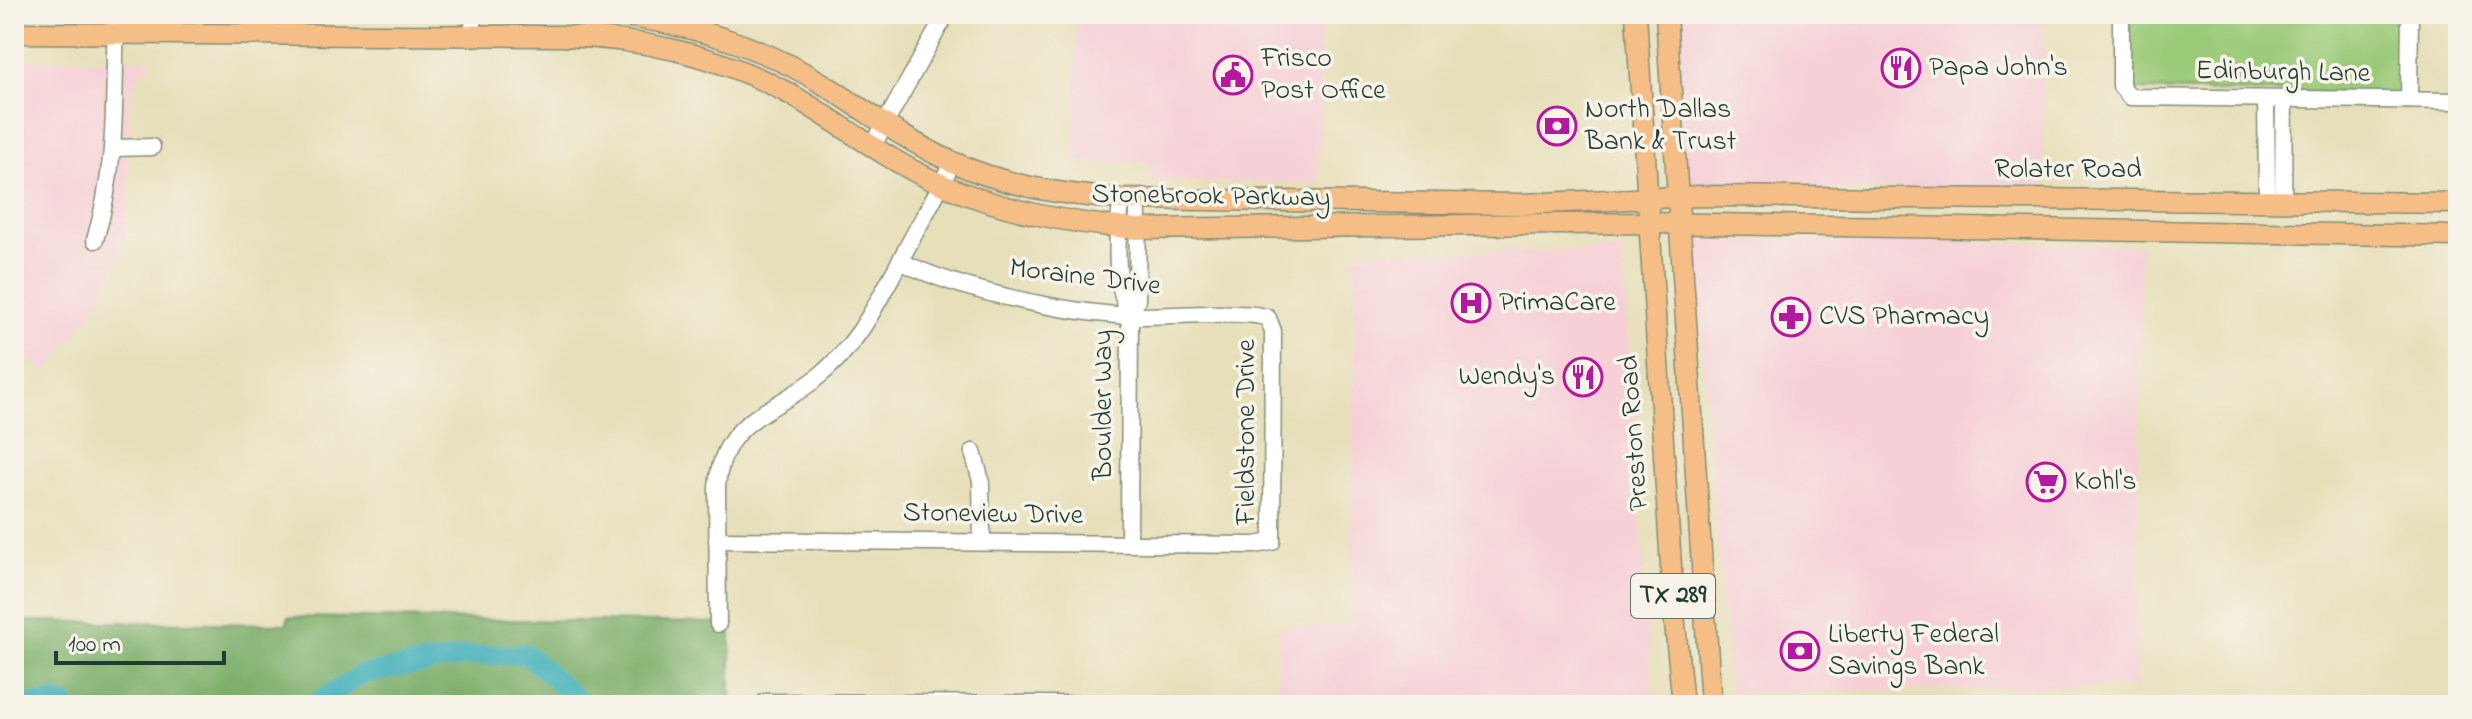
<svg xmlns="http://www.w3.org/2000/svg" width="2472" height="719" font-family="'Indie Flower',sans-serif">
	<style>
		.built { fill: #f6cfd7 }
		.green { fill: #9bca79; stroke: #5d8456; stroke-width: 2 }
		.forest { fill: #7cae69; stroke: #4e764e; stroke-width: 2 }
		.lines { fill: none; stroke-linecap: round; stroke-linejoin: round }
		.river { stroke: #3eaeba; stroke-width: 20 }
		.minor-casing { stroke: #838e76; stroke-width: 19 }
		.major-casing { stroke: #838e76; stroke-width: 23 }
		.minor { stroke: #fff; stroke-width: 16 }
		.major { stroke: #f6be87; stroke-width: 20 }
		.labels { text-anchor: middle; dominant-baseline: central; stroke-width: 7; stroke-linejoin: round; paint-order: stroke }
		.shield { fill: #f7f3e8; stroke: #60746a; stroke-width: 2 }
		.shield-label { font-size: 26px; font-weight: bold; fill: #1f3d34 }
		.poi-label { font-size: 28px; fill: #1f3d34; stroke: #f7f3e8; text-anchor: start }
		.street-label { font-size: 28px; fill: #1f3d34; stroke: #f7f3e8 }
	</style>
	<rect width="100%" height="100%" fill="#f7f3e8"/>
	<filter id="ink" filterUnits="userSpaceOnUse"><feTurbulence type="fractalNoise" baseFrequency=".0125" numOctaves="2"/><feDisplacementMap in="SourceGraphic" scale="16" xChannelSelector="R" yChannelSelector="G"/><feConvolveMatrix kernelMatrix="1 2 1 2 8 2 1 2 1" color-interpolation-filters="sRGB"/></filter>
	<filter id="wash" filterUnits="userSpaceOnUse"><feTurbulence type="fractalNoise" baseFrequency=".006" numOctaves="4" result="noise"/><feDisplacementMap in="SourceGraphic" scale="32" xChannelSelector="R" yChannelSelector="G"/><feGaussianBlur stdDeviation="1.8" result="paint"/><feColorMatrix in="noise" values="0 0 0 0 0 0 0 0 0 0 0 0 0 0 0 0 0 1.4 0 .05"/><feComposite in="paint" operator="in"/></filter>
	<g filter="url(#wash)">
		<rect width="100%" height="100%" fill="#e7dfb9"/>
		<g class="built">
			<path d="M1076,14H1321L1319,183L1151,181L1150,163L1075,162Z"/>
			<path d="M1680,14H2044L2042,189L1685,190Z"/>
			<path d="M153,59L137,77L129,99L128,231L102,298L47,372L28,358L14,362V60Z"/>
			<path d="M1693,238L2141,245L2137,686L1730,693Z"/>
			<path d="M1622,251L1653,705H1277L1278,627L1351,626L1355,252Z"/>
		</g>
		<path class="green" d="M2130,14H2397L2403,19L2402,89L2397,94L2135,90L2127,80Z"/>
		<path class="forest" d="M288,617L731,623V705H14V621L287,624Z"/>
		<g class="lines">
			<g class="river">
				<path d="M31,705L56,701L66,705"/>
				<path d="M312,705L363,674L469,656L526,654L584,705"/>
			</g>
		</g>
	</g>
	<g filter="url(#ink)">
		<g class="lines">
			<defs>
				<g id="minor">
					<path d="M473,14V36"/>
					<path d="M2121,14V86L2130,97L2458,101"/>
					<path d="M2266,99L2267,200"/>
					<path d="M2409,100L2410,14"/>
					<path d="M872,147L946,14"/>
					<path d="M115,148L152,147"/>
					<path d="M1122,199C1116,236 1114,282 1130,316"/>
					<path d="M2283,200L2284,99"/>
					<path d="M95,240C119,159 113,97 116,14"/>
					<path d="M973,452L981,481L982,541"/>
					<path d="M717,540L1255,545L1272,542L1273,331L1268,318C1247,309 1162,317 1133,316C1065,313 960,291 900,261"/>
					<path d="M1129,543L1130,316L1137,300L1138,200"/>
					<path d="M718,624L717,487C722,421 768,415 813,381C858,346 875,307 901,259C918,226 937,195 952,162"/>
					<path d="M765,705V702L1168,705"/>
				</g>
				<g id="major">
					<path d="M606,14C681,21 761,45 825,85C867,112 905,140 950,161C1005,186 1063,195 1122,199L1521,204L1700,196L2458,203"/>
					<path d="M1636,14L1674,614L1683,705"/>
					<path d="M1666,14L1711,705"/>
					<path d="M14,33L560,36C650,38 737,59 813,108C856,135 896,165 943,185C1006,212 1070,223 1137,229L1648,223L2458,236"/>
				</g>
			</defs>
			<use href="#minor" class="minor-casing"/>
			<use href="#major" class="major-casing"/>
			<use href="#minor" class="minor"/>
			<use href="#major" class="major"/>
		</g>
	</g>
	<defs>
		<symbol id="restaurant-ring" viewBox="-11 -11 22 22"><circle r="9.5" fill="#f7f3e8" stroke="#b5179e" stroke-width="1.5"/><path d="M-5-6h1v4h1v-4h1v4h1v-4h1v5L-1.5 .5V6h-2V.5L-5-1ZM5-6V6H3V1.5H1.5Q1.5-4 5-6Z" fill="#b5179e"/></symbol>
		<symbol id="civic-ring" viewBox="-11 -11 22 22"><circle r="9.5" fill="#f7f3e8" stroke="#b5179e" stroke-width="1.5"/><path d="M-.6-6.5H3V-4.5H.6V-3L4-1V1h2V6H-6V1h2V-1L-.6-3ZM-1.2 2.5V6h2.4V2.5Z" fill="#b5179e"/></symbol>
		<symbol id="bank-ring" viewBox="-11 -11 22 22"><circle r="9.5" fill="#f7f3e8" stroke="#b5179e" stroke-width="1.5"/><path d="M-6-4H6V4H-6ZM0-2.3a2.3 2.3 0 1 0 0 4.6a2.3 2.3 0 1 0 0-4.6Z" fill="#b5179e"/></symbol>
		<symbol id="hospital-ring" viewBox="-11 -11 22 22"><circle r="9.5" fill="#f7f3e8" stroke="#b5179e" stroke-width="1.5"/><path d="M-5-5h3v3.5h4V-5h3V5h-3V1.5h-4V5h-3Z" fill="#b5179e"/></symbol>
		<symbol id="pharmacy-ring" viewBox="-11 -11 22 22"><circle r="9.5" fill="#f7f3e8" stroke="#b5179e" stroke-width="1.5"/><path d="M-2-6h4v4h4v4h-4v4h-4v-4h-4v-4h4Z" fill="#b5179e"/></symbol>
		<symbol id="supermarket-ring" viewBox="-11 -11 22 22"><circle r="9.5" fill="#f7f3e8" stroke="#b5179e" stroke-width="1.5"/><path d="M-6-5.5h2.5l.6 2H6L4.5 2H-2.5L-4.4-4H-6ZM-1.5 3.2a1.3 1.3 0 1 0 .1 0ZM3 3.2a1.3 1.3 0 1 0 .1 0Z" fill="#b5179e"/></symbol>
	</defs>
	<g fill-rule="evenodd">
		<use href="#restaurant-ring" x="1879" y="46" width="44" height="44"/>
		<use href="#civic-ring" x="1211" y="53" width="44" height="44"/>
		<use href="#bank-ring" x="1535" y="104" width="44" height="44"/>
		<use href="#hospital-ring" x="1449" y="281" width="44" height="44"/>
		<use href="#pharmacy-ring" x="1769" y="295" width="44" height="44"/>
		<use href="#restaurant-ring" x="1561" y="355" width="44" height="44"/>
		<use href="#supermarket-ring" x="2024" y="460" width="44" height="44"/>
		<use href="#bank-ring" x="1778" y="629" width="44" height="44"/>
	</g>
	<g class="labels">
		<rect class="shield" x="1631" y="574" width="84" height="44" rx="6"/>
		<g class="shield-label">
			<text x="1673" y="596">TX 289</text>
		</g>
		<g class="poi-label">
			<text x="1261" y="59">Frisco<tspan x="1261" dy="32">Post Office</tspan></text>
			<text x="1929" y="68">Papa John's</text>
			<text x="1585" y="110">North Dallas<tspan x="1585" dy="32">Bank &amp; Trust</tspan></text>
			<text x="1499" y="303">PrimaCare</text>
			<text x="1819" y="317">CVS Pharmacy</text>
			<text x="1555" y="377" text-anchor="end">Wendy's</text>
			<text x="2074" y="482">Kohl's</text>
			<text x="1828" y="635">Liberty Federal<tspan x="1828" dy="32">Savings Bank</tspan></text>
		</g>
		<g class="street-label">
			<text transform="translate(2283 73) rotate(1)">Edinburgh Lane</text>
			<text x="2068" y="170">Rolater Road</text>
			<text transform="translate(1211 197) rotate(1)">Stonebrook Parkway</text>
			<text transform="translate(1085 278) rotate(7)">Moraine Drive</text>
			<text transform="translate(1104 405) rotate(-90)">Boulder Way</text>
			<text transform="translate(1247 432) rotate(-90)">Fieldstone Drive</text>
			<text transform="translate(1635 433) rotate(-94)">Preston Road</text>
			<text transform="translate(993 515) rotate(1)">Stoneview Drive</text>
		</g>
	</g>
	<rect width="2472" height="719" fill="none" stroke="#f7f3e8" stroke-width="48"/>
	<path d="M56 651v12h168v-12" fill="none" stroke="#1f3d34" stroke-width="4"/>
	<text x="68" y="651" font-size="24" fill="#1f3d34" stroke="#f7f3e8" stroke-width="6" paint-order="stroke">100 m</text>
</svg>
